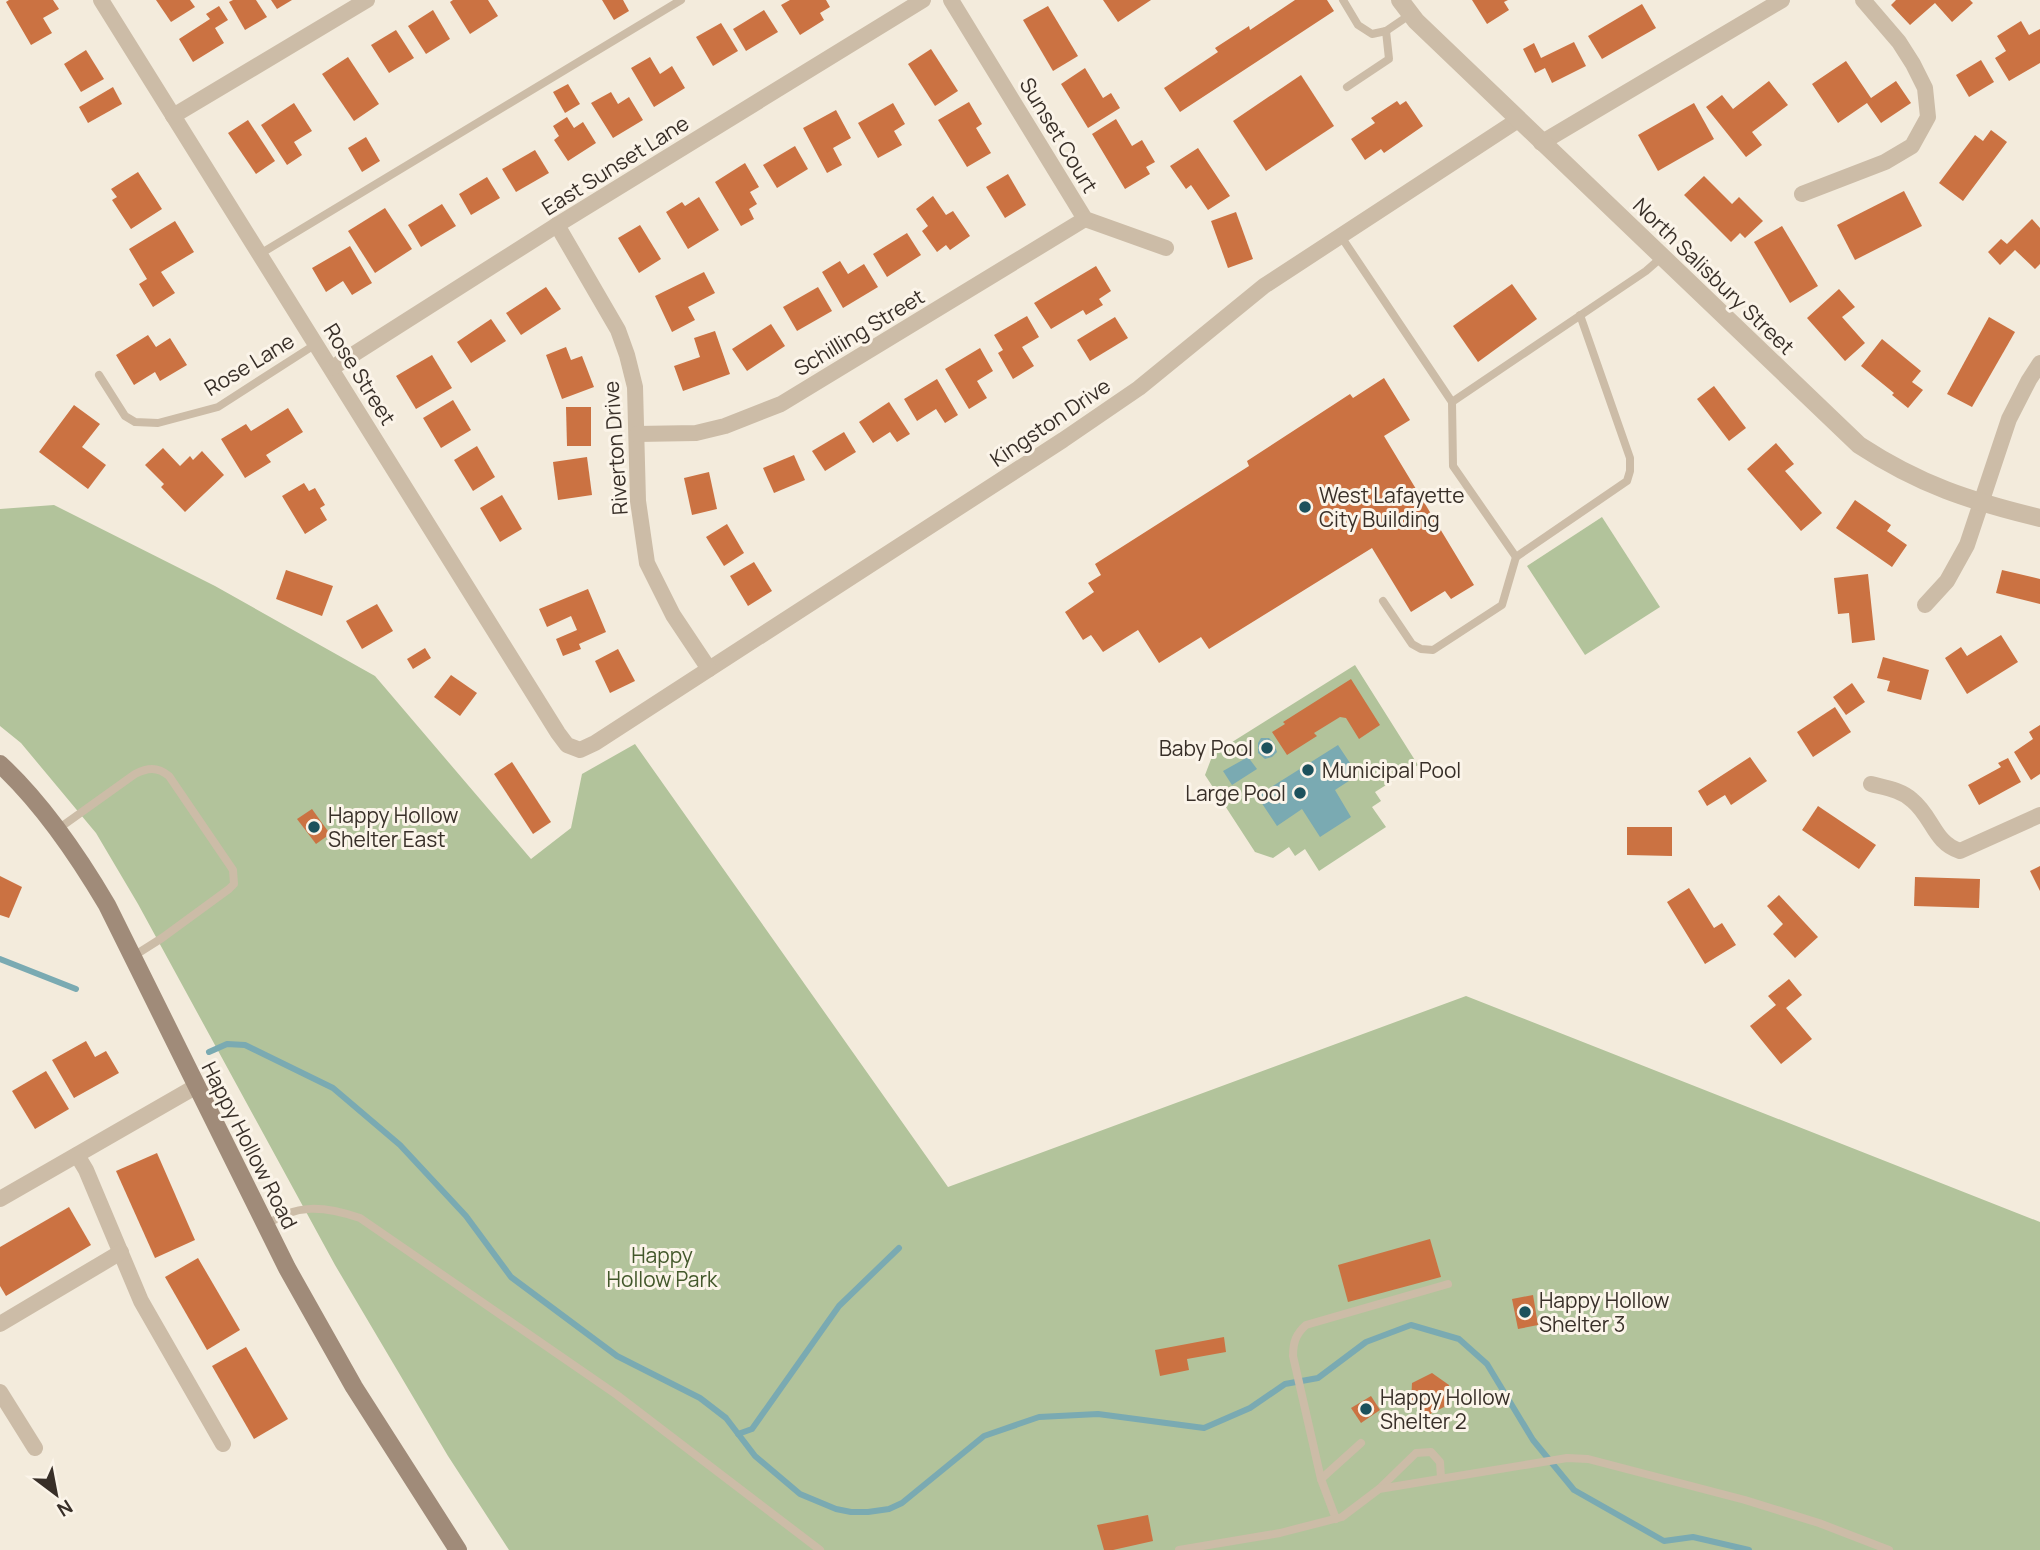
<svg xmlns="http://www.w3.org/2000/svg" width="2040" height="1550" font-family="Manrope,sans-serif">
	<style>
		.green { fill: #b2c39b }
		.water { fill: #7aaab2 }
		.lines { fill: none; stroke-linecap: round; stroke-linejoin: round }
		.stream { stroke: #7aaab2; stroke-width: 6 }
		.building { fill: #cb7242 }
		.service { stroke: #ccbca7; stroke-width: 8 }
		.minor { stroke: #ccbca7; stroke-width: 16 }
		.tertiary { stroke: #ccbca7; stroke-width: 18 }
		.secondary { stroke: #a08b79; stroke-width: 18 }
		.poi-dot { fill: #1c515c; stroke: #fbf4e9; stroke-width: 2.5 }
		.labels { text-anchor: middle; dominant-baseline: central; stroke-width: 6; stroke-linejoin: round; paint-order: stroke }
		.street-label { font-size: 21px; fill: #382f28; stroke: #fbf4e9 }
		.poi-label { font-size: 21px; fill: #382f28; stroke: #fbf4e9; text-anchor: start }
		.park-label { font-size: 21px; fill: #43582b; stroke: #fbf4e9 }
	</style>
	<rect width="100%" height="100%" fill="#f3ebdc"/>
	<g class="green">
		<path d="M54,505L215,586L375,676L531,859L571,828L582,774L635,744L948,1187L1466,996L2040,1222V1550H509L448,1456L335,1265L138,904L96,833L21,743L0,726V509Z"/>
		<path d="M1602,517L1660,607L1585,655L1527,566Z"/>
		<path d="M1355,665L1418,765L1375,792L1381,801L1372,807L1386,827L1319,871L1305,849L1295,856L1289,847L1273,858L1255,852L1205,775L1213,754Z"/>
	</g>
	<g class="water">
		<path d="M1261,738H1269L1274,743L1277,752L1272,757L1265,759L1258,753V743Z"/>
		<path d="M1338,745L1358,775L1335,790L1351,817L1320,837L1302,809L1277,826L1257,796Z"/>
		<path d="M1248,757L1257,769L1232,785L1223,771Z"/>
	</g>
	<g class="lines">
		<g class="stream">
			<path d="M0,959L76,989"/>
			<path d="M209,1052L227,1044L245,1045L333,1088L400,1145L466,1216L511,1277L617,1356L700,1398L726,1418L755,1456L800,1494L836,1509L851,1512H868L889,1509L902,1503L984,1436L1039,1417L1098,1414L1204,1428L1250,1408L1285,1384L1318,1378L1366,1342L1411,1325L1459,1339L1487,1364L1533,1440L1574,1490L1664,1541L1693,1537L1749,1550"/>
			<path d="M738,1434L752,1429L839,1306L899,1248"/>
		</g>
	</g>
	<g class="building">
		<path d="M9,0H53L59,9L43,18L52,33L31,45L6,2Z"/>
		<path d="M156,0H190L195,7L171,22Z"/>
		<path d="M233,0H256L267,17L245,30L229,2Z"/>
		<path d="M271,0H292L277,9Z"/>
		<path d="M453,0H488L498,16L470,34L450,2Z"/>
		<path d="M602,0H623L629,11L614,20Z"/>
		<path d="M790,0H826L830,7L820,13L824,20L800,35L781,5Z"/>
		<path d="M1103,0H1151L1118,22Z"/>
		<path d="M1295,0H1327L1334,11L1180,112L1164,88L1218,52L1215,48L1249,26L1250,30Z"/>
		<path d="M1472,0H1508L1504,2L1509,10L1487,24Z"/>
		<path d="M1896,0H1970L1973,3L1952,22L1935,3L1910,25L1891,5Z"/>
		<path d="M1642,4L1656,28L1602,59L1588,36Z"/>
		<path d="M219,6L228,20L215,28L224,43L193,62L179,39L210,19L206,14Z"/>
		<path d="M1048,6L1078,56L1053,71L1023,20Z"/>
		<path d="M433,10L450,39L426,54L408,26Z"/>
		<path d="M764,10L778,32L746,51L733,29Z"/>
		<path d="M2021,21L2029,35L2040,29V63L2009,81L1995,58L2006,51L1997,36Z"/>
		<path d="M721,23L738,51L713,66L696,37Z"/>
		<path d="M396,30L414,58L389,73L371,45Z"/>
		<path d="M1574,42L1586,66L1552,83L1545,68L1535,73L1523,49L1534,43L1541,58Z"/>
		<path d="M931,49L958,91L935,106L908,64Z"/>
		<path d="M86,50L104,79L81,92L64,64Z"/>
		<path d="M348,57L379,104L354,121L322,74Z"/>
		<path d="M650,57L660,74L672,66L685,88L654,107L631,68Z"/>
		<path d="M1981,60L1994,82L1969,97L1956,75Z"/>
		<path d="M1846,61L1871,98L1896,81L1911,103L1881,123L1867,103L1838,123L1812,84Z"/>
		<path d="M1085,68L1103,98L1111,93L1120,108L1088,128L1061,84Z"/>
		<path d="M1301,75L1334,126L1266,171L1233,121Z"/>
		<path d="M1769,81L1788,105L1752,132L1762,145L1746,157L1706,107L1722,95L1733,109Z"/>
		<path d="M568,84L580,104L565,113L553,92Z"/>
		<path d="M113,87L122,104L88,123L79,107Z"/>
		<path d="M611,92L618,104L629,97L643,120L613,138L591,103Z"/>
		<path d="M1397,101L1400,105L1406,101L1423,126L1384,153L1381,149L1365,160L1351,139L1375,123L1371,118Z"/>
		<path d="M969,102L982,124L976,128L991,153L967,167L938,120Z"/>
		<path d="M294,103L312,131L294,142L302,155L287,165L261,125Z"/>
		<path d="M893,103L905,124L894,131L902,145L878,158L858,123Z"/>
		<path d="M1694,103L1714,139L1658,171L1638,135Z"/>
		<path d="M836,110L851,138L833,148L842,165L827,173L803,128Z"/>
		<path d="M567,117L574,128L583,122L596,143L568,161L554,140L559,136L553,126Z"/>
		<path d="M1116,119L1132,146L1142,140L1155,162L1146,167L1150,174L1125,189L1092,134Z"/>
		<path d="M248,120L275,161L256,174L228,133Z"/>
		<path d="M1991,130L2007,142L1963,201L1939,183L1975,135L1983,141Z"/>
		<path d="M366,137L380,161L362,172L348,148Z"/>
		<path d="M795,146L808,169L777,188L763,165Z"/>
		<path d="M1198,148L1230,196L1208,210L1191,185L1186,189L1170,166Z"/>
		<path d="M535,150L549,173L516,192L502,169Z"/>
		<path d="M745,163L759,187L750,192L757,204L749,209L754,219L741,226L715,182Z"/>
		<path d="M138,172L162,209L131,229L112,200L117,197L111,189Z"/>
		<path d="M1008,174L1026,205L1005,218L986,187Z"/>
		<path d="M1704,176L1732,204L1739,197L1763,221L1745,238L1740,233L1731,242L1684,195Z"/>
		<path d="M487,177L500,198L471,215L459,194Z"/>
		<path d="M1904,191L1922,226L1855,260L1837,225Z"/>
		<path d="M933,196L946,215L953,211L970,236L950,250L946,245L937,252L922,231L928,226L916,209Z"/>
		<path d="M699,197L719,230L688,249L666,212L682,202L685,206Z"/>
		<path d="M442,204L456,226L421,247L408,225Z"/>
		<path d="M385,208L412,249L375,273L348,231Z"/>
		<path d="M1236,212L1253,259L1228,268L1211,221Z"/>
		<path d="M2032,219L2040,228V264L2035,269L2015,250L2000,265L1988,252L2001,239L2007,244Z"/>
		<path d="M175,221L194,252L161,272L175,293L153,307L139,284L147,279L129,249Z"/>
		<path d="M640,225L661,259L639,273L618,238Z"/>
		<path d="M1782,226L1818,286L1790,303L1754,242Z"/>
		<path d="M907,233L921,255L887,277L873,254Z"/>
		<path d="M350,246L372,283L352,295L343,281L326,292L312,268Z"/>
		<path d="M840,261L848,274L864,264L878,287L843,308L822,272Z"/>
		<path d="M1096,266L1111,291L1099,299L1103,305L1086,315L1083,310L1051,329L1034,303Z"/>
		<path d="M704,272L715,293L688,307L695,320L672,332L655,296Z"/>
		<path d="M1512,284L1537,319L1478,362L1453,326Z"/>
		<path d="M546,287L561,309L521,335L506,313Z"/>
		<path d="M818,287L832,311L797,331L783,307Z"/>
		<path d="M1839,289L1855,307L1842,317L1865,343L1845,361L1807,318Z"/>
		<path d="M1027,316L1039,337L1022,347L1034,366L1013,379L998,353L1003,350L994,335Z"/>
		<path d="M1115,317L1128,338L1090,361L1077,340Z"/>
		<path d="M1989,317L2015,332L1972,407L1947,394Z"/>
		<path d="M491,319L506,341L471,363L457,342Z"/>
		<path d="M771,324L785,346L747,371L732,349Z"/>
		<path d="M715,331L730,374L683,391L674,366L700,357L694,338Z"/>
		<path d="M148,335L156,347L170,338L187,365L160,381L155,372L134,385L116,355Z"/>
		<path d="M1882,339L1921,371L1912,382L1923,390L1908,408L1892,395L1894,393L1861,366Z"/>
		<path d="M566,347L571,360L582,356L594,387L562,399L546,355Z"/>
		<path d="M980,348L993,371L977,381L987,398L969,409L945,369Z"/>
		<path d="M432,355L452,388L416,409L396,376Z"/>
		<path d="M1384,378L1410,420L1384,436L1474,585L1451,599L1445,591L1411,612L1372,548L1209,649L1201,637L1159,663L1138,630L1103,652L1091,635L1083,640L1065,612L1094,592L1088,583L1101,575L1095,564L1249,466L1247,461L1350,394L1353,398Z"/>
		<path d="M937,379L958,415L945,423L936,409L917,421L904,399Z"/>
		<path d="M1714,386L1746,428L1729,441L1697,399Z"/>
		<path d="M453,400L471,430L441,448L423,418Z"/>
		<path d="M889,402L910,434L897,442L890,432L873,443L859,422Z"/>
		<path d="M74,405L100,424L82,447L106,465L88,489L39,452Z"/>
		<path d="M566,407H591V446H567Z"/>
		<path d="M288,408L303,432L266,455L271,462L245,478L221,439L246,424L251,431Z"/>
		<path d="M844,432L856,452L825,471L812,451Z"/>
		<path d="M1776,443L1794,464L1785,471L1822,513L1801,531L1747,469Z"/>
		<path d="M477,446L495,477L473,491L454,460Z"/>
		<path d="M163,448L180,466L190,456L193,460L202,451L224,475L185,512L161,487L164,484L145,465Z"/>
		<path d="M794,455L805,480L774,493L763,468Z"/>
		<path d="M587,457L592,495L558,500L553,462Z"/>
		<path d="M709,472L717,509L692,515L684,478Z"/>
		<path d="M304,483L309,491L315,488L325,505L320,508L327,520L305,534L282,496Z"/>
		<path d="M502,495L522,529L500,542L480,508Z"/>
		<path d="M1855,500L1891,525L1887,531L1907,545L1892,567L1836,528Z"/>
		<path d="M727,524L744,553L724,566L706,537Z"/>
		<path d="M754,562L772,591L748,606L730,576Z"/>
		<path d="M286,570L333,586L322,616L276,599Z"/>
		<path d="M2002,570L2040,579V604L1996,593Z"/>
		<path d="M1868,574L1875,640L1852,643L1849,613L1838,614L1834,578Z"/>
		<path d="M588,589L606,632L579,644L581,649L563,656L556,639L577,630L571,616L547,627L539,609Z"/>
		<path d="M377,604L393,631L362,649L346,621Z"/>
		<path d="M2001,635L2018,662L1967,694L1945,658L1961,647L1967,656Z"/>
		<path d="M425,648L431,658L413,669L407,659Z"/>
		<path d="M618,649L635,681L610,693L595,661Z"/>
		<path d="M1883,657L1929,670L1921,700L1887,691L1890,681L1877,678Z"/>
		<path d="M451,675L477,693L460,716L434,697Z"/>
		<path d="M1351,679L1380,725L1359,739L1346,718L1340,717L1314,733L1317,736L1287,755L1272,732L1285,724L1283,722Z"/>
		<path d="M1852,683L1865,702L1846,715L1833,697Z"/>
		<path d="M1835,707L1851,732L1813,757L1797,732Z"/>
		<path d="M2040,725V774L2031,780L2014,752L2033,739L2029,732Z"/>
		<path d="M1750,757L1767,781L1731,805L1725,795L1707,806L1698,791Z"/>
		<path d="M2008,758L2021,782L1979,805L1968,785L2001,767L1998,763Z"/>
		<path d="M512,762L551,822L533,834L494,774Z"/>
		<path d="M1818,806L1876,845L1859,869L1802,830Z"/>
		<path d="M312,809L330,834L316,844L297,819Z"/>
		<path d="M1627,827H1672V856L1627,855Z"/>
		<path d="M2040,866V891L2030,871Z"/>
		<path d="M0,876L22,887L9,918L0,915Z"/>
		<path d="M1915,877L1980,879L1979,908L1914,906Z"/>
		<path d="M1689,888L1714,928L1722,923L1736,945L1705,964L1667,902Z"/>
		<path d="M1779,895L1818,937L1795,958L1773,934L1783,924L1767,906Z"/>
		<path d="M1789,979L1802,995L1786,1008L1812,1039L1781,1064L1750,1026L1776,1005L1768,996Z"/>
		<path d="M86,1041L95,1057L106,1051L119,1073L74,1098L52,1060Z"/>
		<path d="M46,1071L69,1109L35,1129L12,1091Z"/>
		<path d="M157,1153L195,1240L155,1258L116,1171Z"/>
		<path d="M69,1207L91,1245L6,1296L0,1286V1247Z"/>
		<path d="M1430,1239L1441,1277L1348,1302L1338,1265Z"/>
		<path d="M198,1258L240,1330L207,1350L165,1277Z"/>
		<path d="M1533,1295L1538,1325L1518,1329L1512,1299Z"/>
		<path d="M1224,1337L1226,1352L1187,1359L1189,1370L1160,1376L1155,1350Z"/>
		<path d="M246,1347L288,1419L254,1439L212,1366Z"/>
		<path d="M1432,1373L1449,1385L1448,1405L1428,1415L1411,1402L1412,1383Z"/>
		<path d="M1371,1396L1380,1410L1361,1423L1351,1408Z"/>
		<path d="M1148,1515L1153,1541L1113,1550H1104L1097,1525Z"/>
	</g>
	<g class="lines">
		<g class="service">
			<path d="M1343,0L1358,25L1372,34L1386,31L1411,14"/>
			<path d="M1347,87L1389,59L1386,31"/>
			<path d="M1340,235L1452,402L1646,271L1662,257"/>
			<path d="M260,254L681,0"/>
			<path d="M99,375L125,416L135,422L158,423L218,407L316,344"/>
			<path d="M1452,402L1453,466L1516,557L1627,481L1630,471V458L1580,315"/>
			<path d="M1383,601L1412,644L1421,649L1433,650L1502,605L1516,557"/>
			<path d="M58,829L135,774C147,768 157,766 169,776L233,870L234,884L229,889L162,938L132,957"/>
			<path d="M265,1226C296,1203 324,1206 360,1218L617,1395L820,1550"/>
			<path d="M1321,1479L1293,1356C1293,1342 1296,1334 1306,1325L1448,1284"/>
			<path d="M1379,1489L1416,1453L1431,1452L1440,1462L1441,1478"/>
			<path d="M1336,1519L1321,1479L1361,1443"/>
			<path d="M1179,1550L1280,1533L1342,1517L1379,1489L1567,1458L1588,1459L1745,1500L1819,1523L1889,1550"/>
		</g>
		<g class="minor">
			<path d="M101,0L558,733L567,745L580,750L595,743L1063,440L1139,388L1264,286L1518,120"/>
			<path d="M951,0L1085,219L1166,248"/>
			<path d="M173,116L367,0"/>
			<path d="M1541,143L1782,0"/>
			<path d="M1802,194L1885,162L1912,146L1928,117L1925,88L1913,64L1899,42L1863,0"/>
			<path d="M557,225L618,330L627,355L635,387L638,501L647,563L673,615L709,669"/>
			<path d="M332,368L557,225L923,0"/>
			<path d="M637,434L696,433L725,426L781,404L1085,219"/>
			<path d="M1925,605L1947,581L1967,545L2009,419L2029,380L2040,363"/>
			<path d="M1871,784C1886,788 1901,790 1912,800C1933,817 1934,843 1960,851L2040,815"/>
			<path d="M77,1155L86,1170L141,1301L223,1444"/>
			<path d="M0,1199L195,1087"/>
			<path d="M0,1324L121,1252"/>
			<path d="M0,1392L35,1448"/>
		</g>
		<path class="tertiary" d="M1400,0L1416,21L1859,445C1920,485 1970,501 2040,518"/>
		<path class="secondary" d="M0,764C43,804 77,854 107,905L287,1268L354,1387L458,1550"/>
	</g>
	<g class="poi-dot">
		<circle cx="1305" cy="507" r="7"/>
		<circle cx="1267" cy="748" r="7"/>
		<circle cx="1308" cy="770" r="7"/>
		<circle cx="1300" cy="793" r="7"/>
		<circle cx="314" cy="827" r="7"/>
		<circle cx="1525" cy="1312" r="7"/>
		<circle cx="1366" cy="1409" r="7"/>
	</g>
	<g class="labels">
		<g class="street-label">
			<text transform="translate(1059 135) rotate(59)">Sunset Court</text>
			<text transform="translate(615 165) rotate(-32)">East Sunset Lane</text>
			<text transform="translate(1714 276) rotate(44)">North Salisbury Street</text>
			<text transform="translate(859 332) rotate(-31)">Schilling Street</text>
			<text transform="translate(249 364) rotate(-31)">Rose Lane</text>
			<text transform="translate(360 374) rotate(58)">Rose Street</text>
			<text transform="translate(1050 422) rotate(-34)">Kingston Drive</text>
			<text transform="translate(615 448) rotate(-94)">Riverton Drive</text>
			<text transform="translate(250 1145) rotate(63)">Happy Hollow Road</text>
		</g>
		<g class="poi-label">
			<text x="1319" y="495">West Lafayette<tspan x="1319" dy="24">City Building</tspan></text>
			<text x="1253" y="748" text-anchor="end">Baby Pool</text>
			<text x="1322" y="770">Municipal Pool</text>
			<text x="1286" y="793" text-anchor="end">Large Pool</text>
			<text x="328" y="815">Happy Hollow<tspan x="328" dy="24">Shelter East</tspan></text>
			<text x="1539" y="1300">Happy Hollow<tspan x="1539" dy="24">Shelter 3</tspan></text>
			<text x="1380" y="1397">Happy Hollow<tspan x="1380" dy="24">Shelter 2</tspan></text>
		</g>
		<g class="park-label">
			<text x="662" y="1255">Happy<tspan x="662" dy="24">Hollow Park</tspan></text>
		</g>
	</g>
	<g transform="translate(56 1494) rotate(148)" stroke="#fbf4e9" stroke-width="5" paint-order="stroke">
	<path d="M0-5L12 26L0 18L-12 26Z" fill="#382f28"/>
	<text y="-10" font-size="19" font-weight="bold" text-anchor="middle" fill="#382f28">N</text>
	</g>
</svg>
